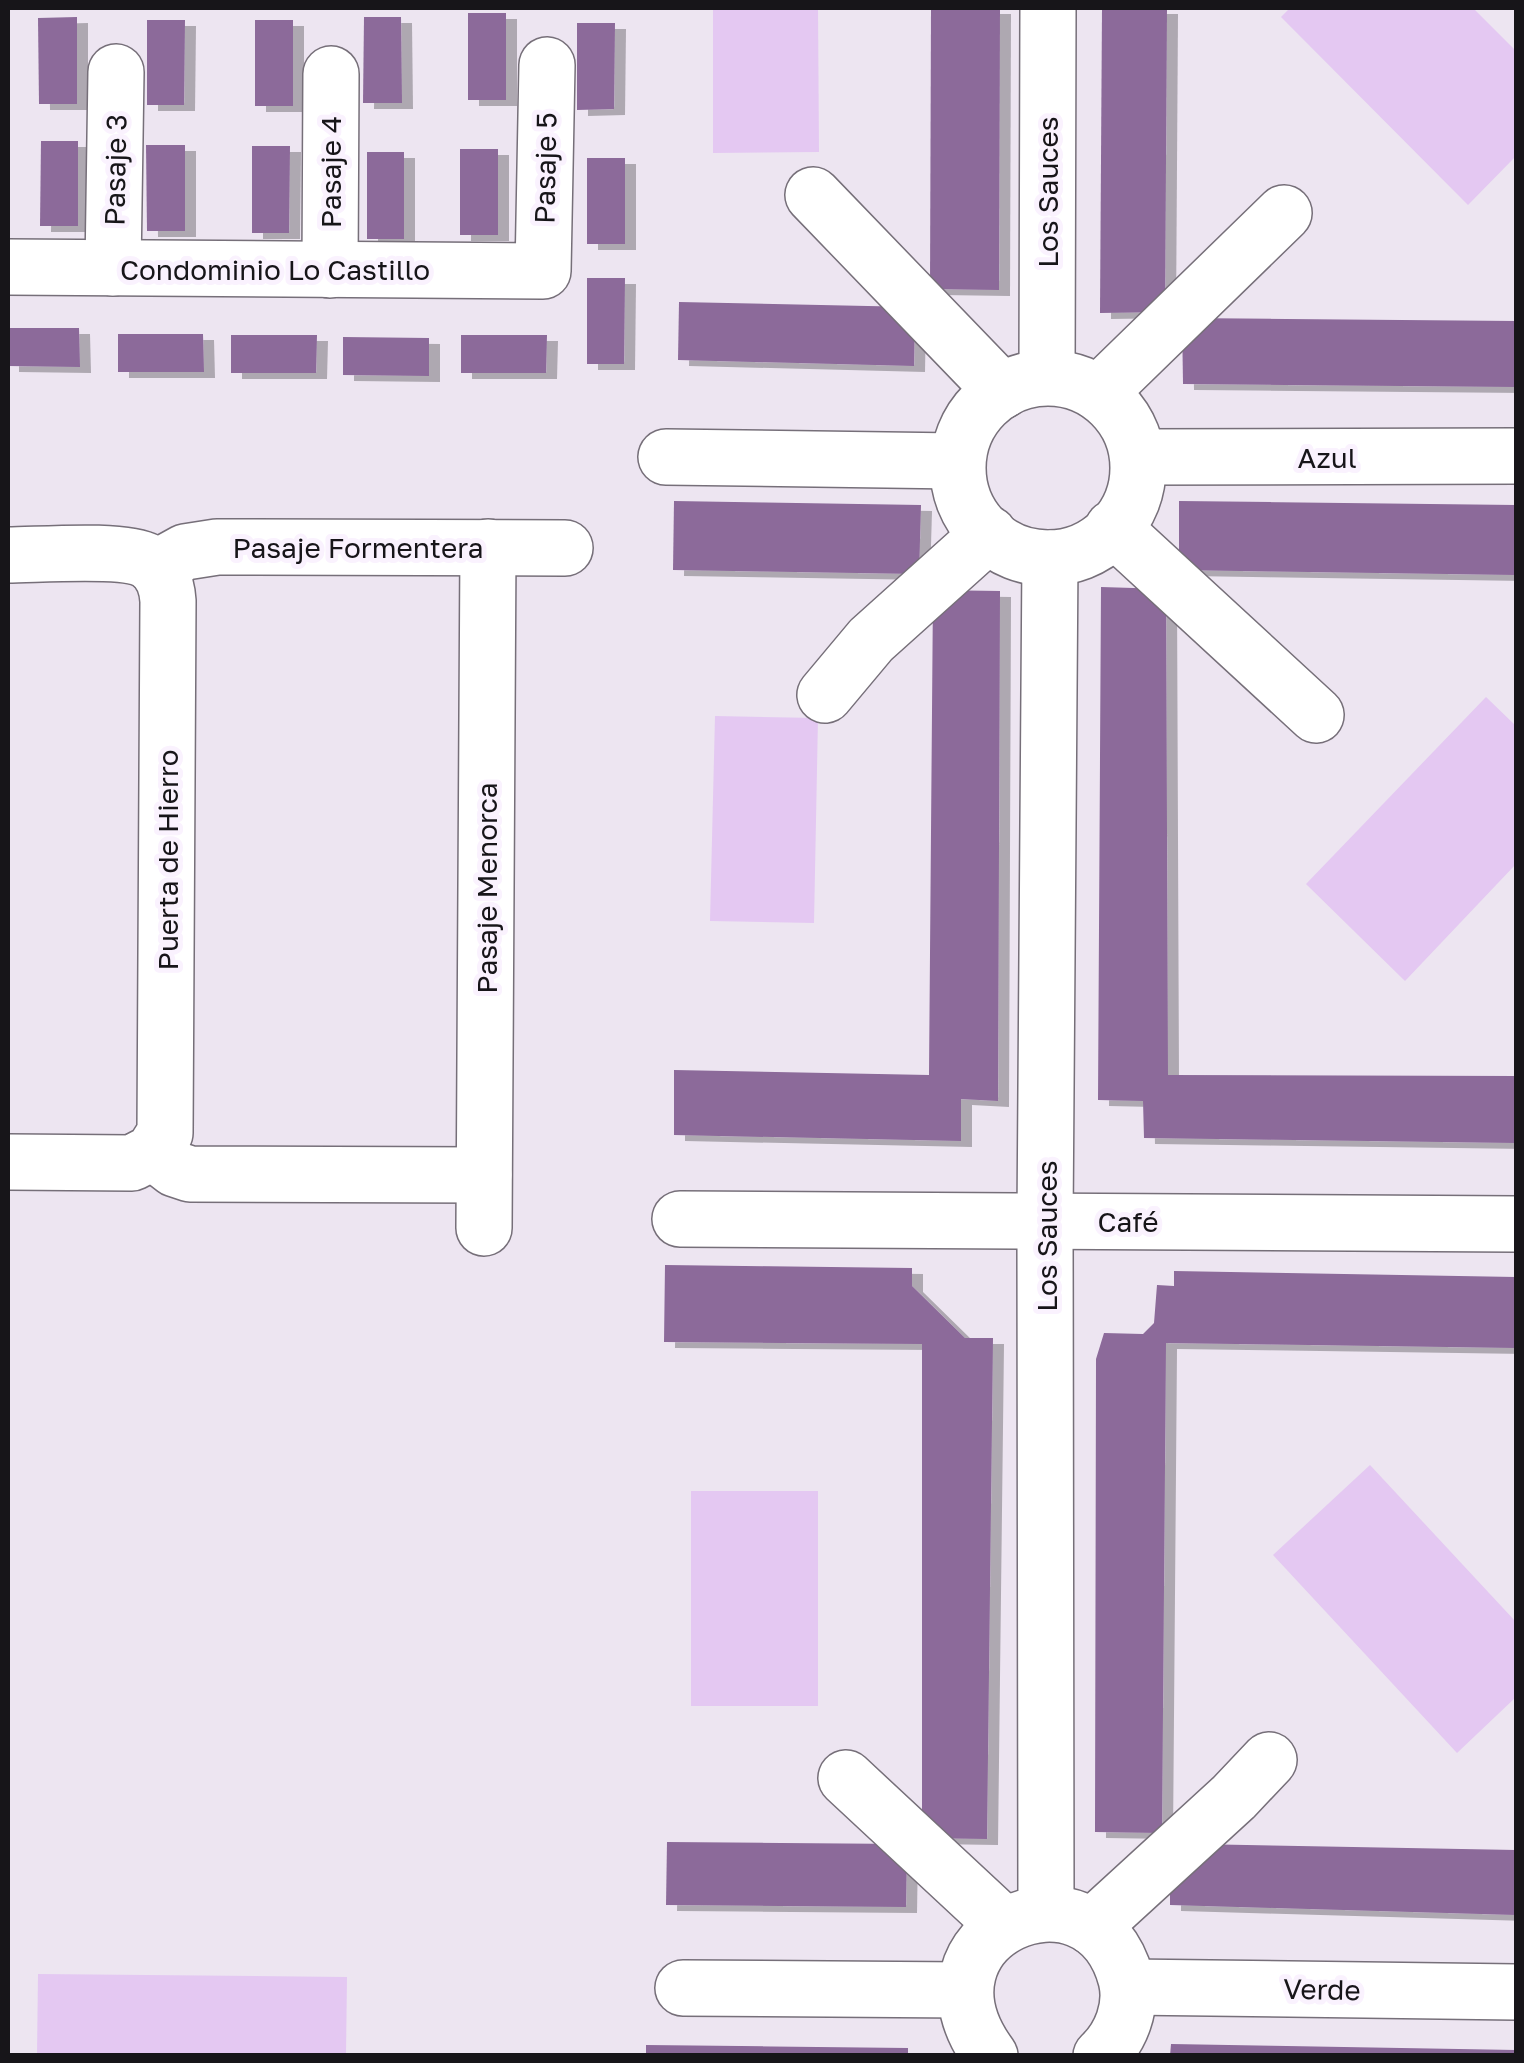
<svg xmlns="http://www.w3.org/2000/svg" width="1524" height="2063" font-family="'Golos Text',sans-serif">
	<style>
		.green { fill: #e4c8f2 }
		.building { fill: #8c6a9a; filter: url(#shadow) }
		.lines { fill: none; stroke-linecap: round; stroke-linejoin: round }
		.minor-casing { stroke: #766f79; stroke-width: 58 }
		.minor { stroke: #fff; stroke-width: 55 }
		.labels { text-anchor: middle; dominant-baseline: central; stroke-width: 10; stroke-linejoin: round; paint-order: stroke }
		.street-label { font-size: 28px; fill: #171519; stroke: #faf2fe }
	</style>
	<defs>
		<filter id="shadow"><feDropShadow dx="11" dy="6" stdDeviation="0" flood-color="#0004"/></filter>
	</defs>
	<rect width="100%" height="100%" fill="#ede5f1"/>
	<g class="green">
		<path d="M713,8H818L819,152L713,153Z"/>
		<path d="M1290,8H1473L1516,51V156L1468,205L1281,17Z"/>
		<path d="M1486,697L1516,726V864L1405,981L1306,884Z"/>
		<path d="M715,716L818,718L814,923L710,921Z"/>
		<path d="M1370,1465L1516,1622V1697L1457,1753L1273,1555Z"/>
		<rect x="691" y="1491" width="127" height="215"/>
		<path d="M38,1974L347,1977L346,2055H37Z"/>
	</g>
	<g class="building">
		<path d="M931,8H1000L999,290L930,289Z"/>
		<path d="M1102,8H1167L1165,312L1100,313Z"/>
		<rect x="468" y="13" width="38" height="87"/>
		<path d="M77,17V104H39L38,18Z"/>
		<path d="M364,17H401L402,103H363Z"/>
		<path d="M147,20H185L184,105H147Z"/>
		<rect x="255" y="20" width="38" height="86"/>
		<path d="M577,23H615L614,109L577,110Z"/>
		<path d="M41,141H78V226H40Z"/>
		<path d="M146,145H185V231H147Z"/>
		<path d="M252,146H290L289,233H252Z"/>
		<rect x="460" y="149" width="38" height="86"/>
		<rect x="367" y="152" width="37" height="87"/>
		<rect x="587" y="158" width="38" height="86"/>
		<path d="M587,278H625L624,364H587Z"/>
		<path d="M679,302L915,307L914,366L678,360Z"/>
		<path d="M1182,318L1516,321V387L1183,384Z"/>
		<path d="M8,328H79L80,367L8,366Z"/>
		<path d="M118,334H203L204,372H118Z"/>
		<path d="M231,335H317L316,373H231Z"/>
		<path d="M461,335H547L546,373H461Z"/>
		<path d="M343,337L429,338V376L343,375Z"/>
		<path d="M674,501L921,505L919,574L673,570Z"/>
		<path d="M1179,501L1516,505V575L1179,570Z"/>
		<path d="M1101,587L1166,589L1168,1075L1516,1076V1143L1144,1138L1143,1101L1098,1100Z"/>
		<path d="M933,590L1000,591L998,1101L961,1099V1141L674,1135V1070L929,1075Z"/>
		<path d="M665,1265L912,1268V1286L965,1338H993L987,1839L922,1838V1344L664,1342Z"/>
		<path d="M1174,1271L1516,1277V1348L1166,1343L1162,1833L1095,1832L1096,1359L1104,1333L1143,1334L1154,1323L1157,1285L1174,1286Z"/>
		<path d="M667,1842L907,1844L906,1907L666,1905Z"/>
		<path d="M1195,1844L1516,1850V1915L1170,1905V1868Z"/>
		<path d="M1171,2044L1516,2050V2056H1170Z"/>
		<path d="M646,2045L908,2048V2056H646Z"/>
	</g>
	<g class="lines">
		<defs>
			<g id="minor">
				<path d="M813,195L1002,391"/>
				<path d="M8,267L543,271L547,65"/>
				<path d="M113,268L116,72"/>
				<path d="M330,270L331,74"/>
				<path d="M1047,376L1048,8"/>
				<circle cx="1048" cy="468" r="90"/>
				<path d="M1099,393L1284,213"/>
				<path d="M666,457L957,461"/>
				<path d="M1138,457L1516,456"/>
				<path d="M1113,528L1316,715"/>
				<path d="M8,555C38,555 124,548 147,561C162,570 167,585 168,601L165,1133L153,1152L132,1163L8,1162"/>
				<path d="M156,568L185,552L217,547L565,548"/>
				<path d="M825,695L871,640L989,534"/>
				<path d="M153,1152L175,1169L190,1174L484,1175"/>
				<path d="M680,1219L1516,1224"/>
				<path d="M484,1228L488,547"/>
				<path d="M846,1778L1004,1925"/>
				<path d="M1046,1913L1045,1220L1050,558"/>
				<path d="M1092,1927L1234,1797L1269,1760"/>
				<path d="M1128,1987L1516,1992"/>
				<path d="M683,1988L965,1990"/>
				<path d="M990,2056C899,1933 1092,1850 1126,1979C1133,2007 1121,2037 1101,2056"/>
			</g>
		</defs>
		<use href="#minor" class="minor-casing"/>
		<use href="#minor" class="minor"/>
	</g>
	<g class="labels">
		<g class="street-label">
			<text transform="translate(545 168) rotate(-89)">Pasaje 5</text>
			<text transform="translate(115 170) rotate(-89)">Pasaje 3</text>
			<text transform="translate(330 172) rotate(-90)">Pasaje 4</text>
			<text transform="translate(1047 192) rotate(-90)">Los Sauces</text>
			<text x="275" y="269">Condominio Lo Castillo</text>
			<text x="1327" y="457">Azul</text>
			<text x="358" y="547">Pasaje Formentera</text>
			<text transform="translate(167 860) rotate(-90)">Puerta de Hierro</text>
			<text transform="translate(486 888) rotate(-90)">Pasaje Menorca</text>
			<text x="1128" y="1221">Café</text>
			<text transform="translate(1046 1236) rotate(-90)">Los Sauces</text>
			<text transform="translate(1322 1989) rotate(1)">Verde</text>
		</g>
	</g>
	<rect width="1524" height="2063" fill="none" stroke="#171519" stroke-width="20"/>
</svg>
